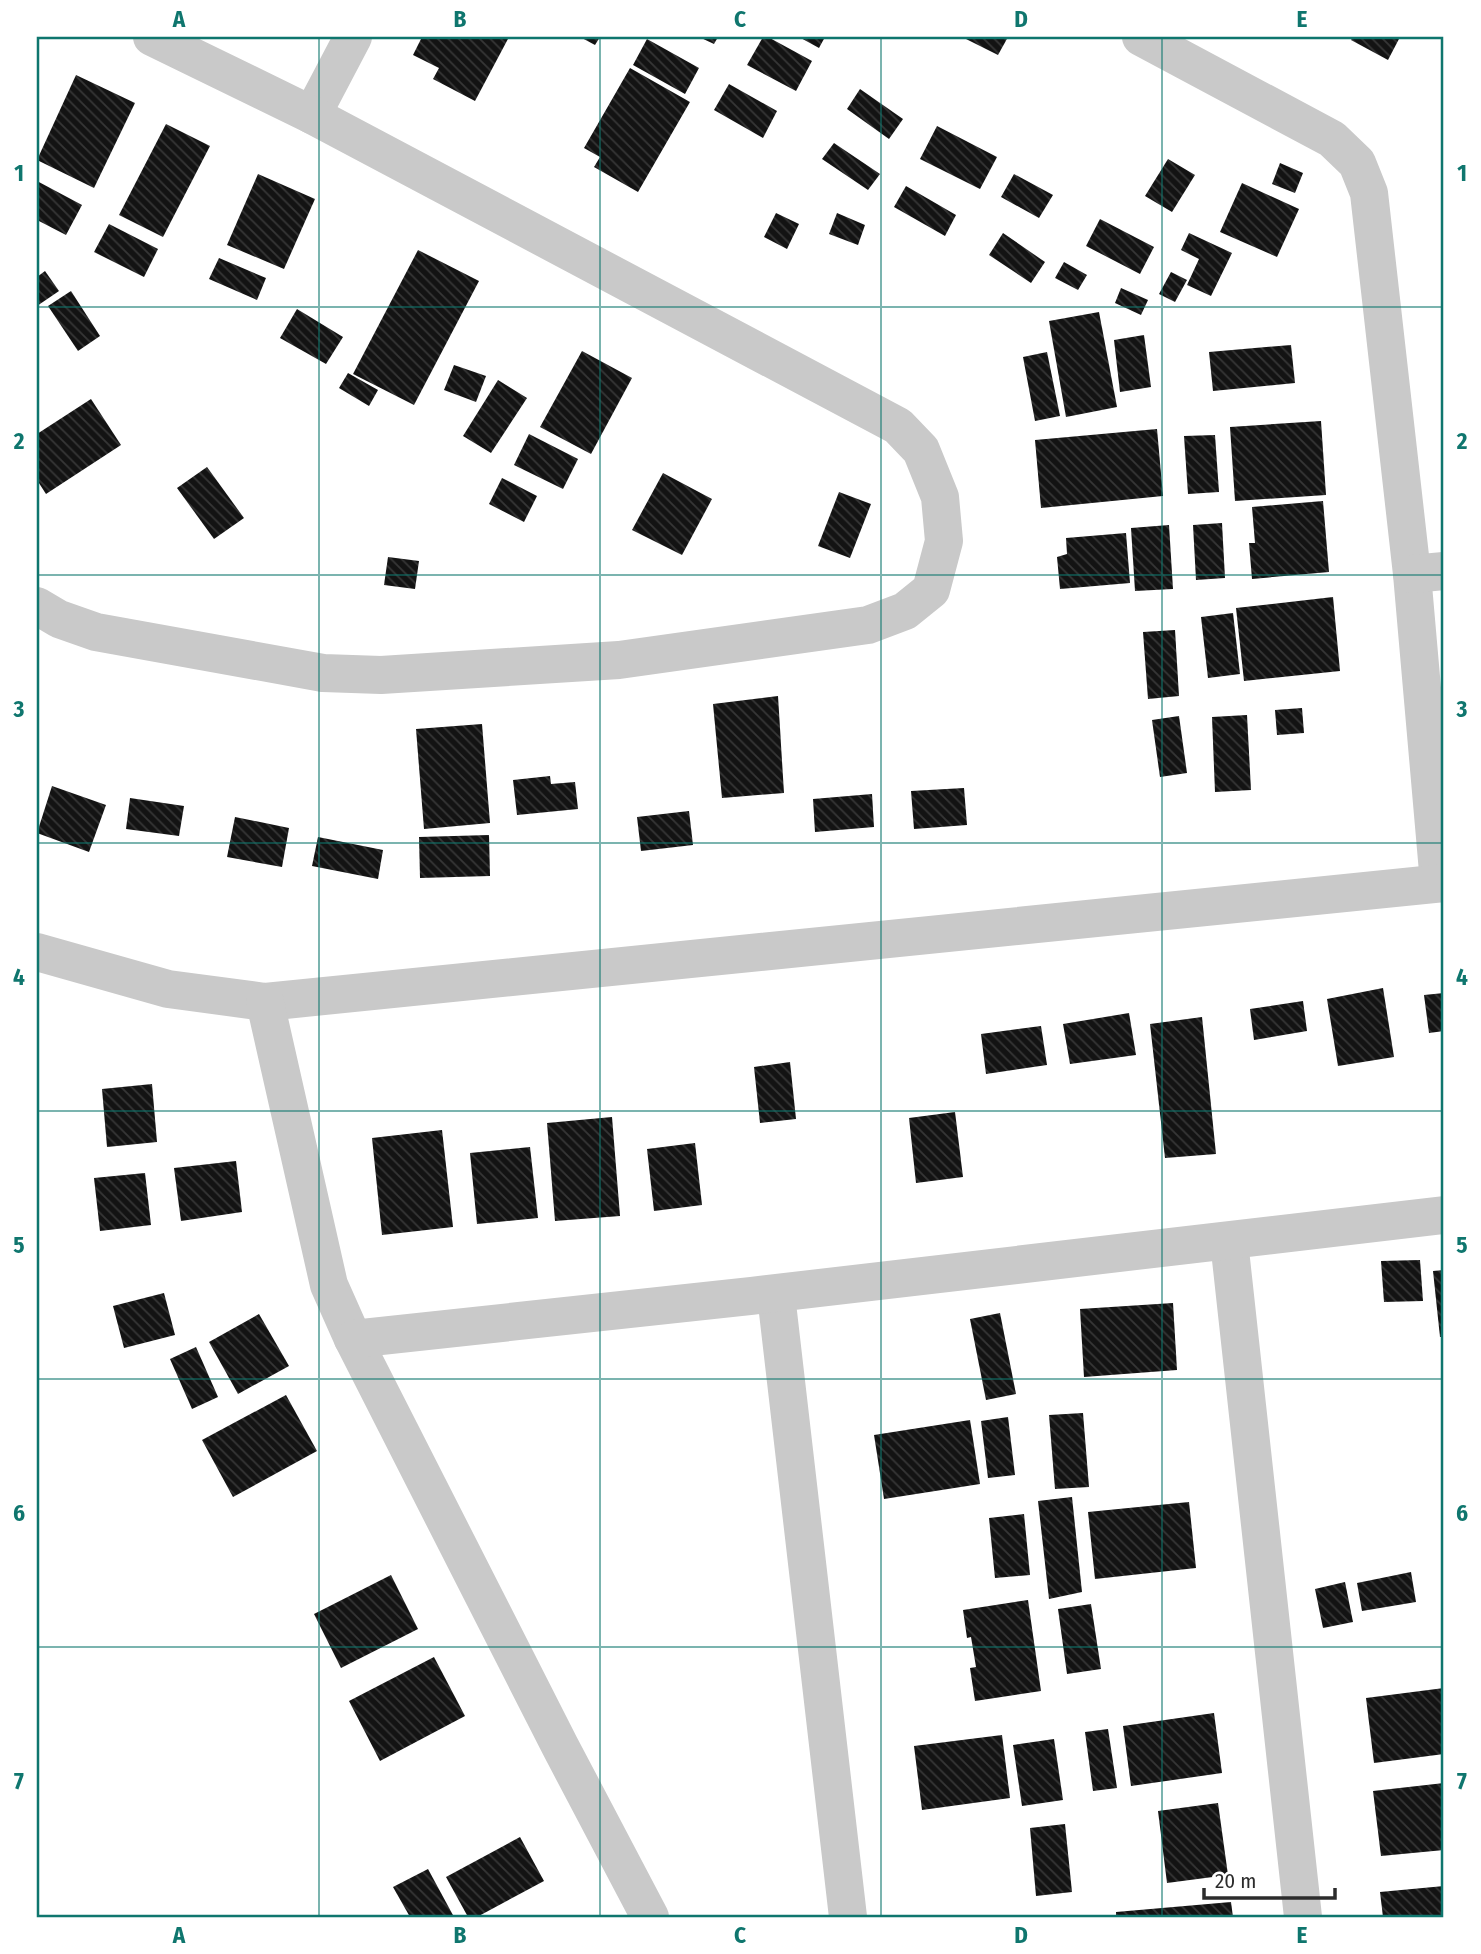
<svg xmlns="http://www.w3.org/2000/svg" width="1481" height="1954" font-family="'Fira Sans Condensed',sans-serif">
	<style>
		.building { fill: url(#building-back-hatch) }
		.lines { fill: none; stroke-linecap: round; stroke-linejoin: round }
		.street { stroke: #c9c9c9; stroke-width: 38 }
		.grid { fill: none; stroke: #0f766e; stroke-width: 2; stroke-opacity: 0.55 }
		.neatline { fill: none; stroke: #0f766e; stroke-width: 2.5 }
		.grid-label { font-size: 23px; text-anchor: middle; font-weight: bold; fill: #0f766e }
	</style>
	<defs>
		<pattern id="building-back-hatch" width="6" height="6" patternUnits="userSpaceOnUse" patternTransform="scale(1.75)"><rect width="6" height="6" fill="#131313"/><path d="M-1 5l2 2M0 0l6 6M5-1l2 2" fill="none" stroke="#363636"/></pattern>
	</defs>
	<rect width="100%" height="100%" fill="#fff"/>
	<g class="building">
		<path d="M422,37H509L475,101L433,79L439,68L413,55Z"/>
		<path d="M580,37H600L595,45Z"/>
		<path d="M699,37H718L714,44Z"/>
		<path d="M763,37H768L812,61L796,91L747,65Z"/>
		<path d="M799,37H825L819,48Z"/>
		<path d="M967,37H1008L998,55L966,39Z"/>
		<path d="M1353,37H1400L1388,60L1351,40Z"/>
		<path d="M647,39L699,68L685,94L633,65Z"/>
		<path d="M630,68L690,102L638,192L594,167L600,157L584,148Z"/>
		<path d="M76,75L135,103L94,188L37,160Z"/>
		<path d="M729,84L777,111L763,138L714,110Z"/>
		<path d="M860,89L903,119L889,139L847,109Z"/>
		<path d="M166,124L210,146L163,237L119,215Z"/>
		<path d="M937,126L997,157L980,189L920,159Z"/>
		<path d="M834,143L880,174L868,190L822,159Z"/>
		<path d="M1168,159L1195,175L1172,212L1145,196Z"/>
		<path d="M1280,163L1303,173L1295,193L1272,184Z"/>
		<path d="M258,174L315,199L284,269L227,245Z"/>
		<path d="M1014,174L1053,195L1039,218L1001,197Z"/>
		<path d="M37,181L82,205L66,235L37,220Z"/>
		<path d="M1242,183L1299,209L1277,257L1220,232Z"/>
		<path d="M906,186L956,215L945,236L894,207Z"/>
		<path d="M776,213L799,224L787,249L764,237Z"/>
		<path d="M837,213L865,225L858,245L829,234Z"/>
		<path d="M1100,219L1154,247L1140,274L1086,246Z"/>
		<path d="M109,224L158,249L144,277L94,252Z"/>
		<path d="M1003,233L1045,262L1031,283L989,255Z"/>
		<path d="M1189,233L1232,253L1211,296L1187,285L1199,259L1181,250Z"/>
		<path d="M418,250L479,281L414,405L353,374Z"/>
		<path d="M219,258L266,278L257,300L209,279Z"/>
		<path d="M1064,262L1087,275L1078,290L1055,278Z"/>
		<path d="M45,271L59,291L37,306V277Z"/>
		<path d="M1171,272L1187,280L1175,302L1159,294Z"/>
		<path d="M1121,288L1148,300L1141,315L1115,303Z"/>
		<path d="M71,291L100,336L78,351L48,306Z"/>
		<path d="M297,309L343,337L326,364L280,338Z"/>
		<path d="M1099,312L1117,407L1066,417L1049,321Z"/>
		<path d="M1144,335L1151,387L1120,392L1114,340Z"/>
		<path d="M1291,345L1295,383L1213,391L1209,352Z"/>
		<path d="M582,351L632,378L591,454L540,427Z"/>
		<path d="M1047,352L1060,416L1035,421L1023,357Z"/>
		<path d="M454,365L486,376L476,402L444,390Z"/>
		<path d="M348,373L378,390L369,406L339,388Z"/>
		<path d="M498,380L527,398L491,453L463,436Z"/>
		<path d="M91,399L121,445L46,494L37,480V434Z"/>
		<path d="M1321,421L1326,495L1235,501L1230,427Z"/>
		<path d="M1157,429L1163,496L1041,508L1035,440Z"/>
		<path d="M529,434L578,459L563,489L514,465Z"/>
		<path d="M1215,435L1219,492L1188,494L1184,436Z"/>
		<path d="M207,467L244,518L214,539L177,488Z"/>
		<path d="M663,473L712,499L682,555L632,530Z"/>
		<path d="M502,478L537,496L524,522L489,504Z"/>
		<path d="M839,492L871,504L850,558L818,546Z"/>
		<path d="M1323,501L1329,572L1252,579L1249,543H1255L1252,507Z"/>
		<path d="M1222,523L1225,578L1196,580L1193,525Z"/>
		<path d="M1169,525L1173,589L1135,591L1131,528Z"/>
		<path d="M1126,533L1130,583L1060,589L1057,557L1067,554L1066,538Z"/>
		<path d="M388,557L419,561L415,589L384,585Z"/>
		<path d="M1333,597L1340,671L1244,681L1236,608Z"/>
		<path d="M1233,613L1240,674L1208,678L1201,617Z"/>
		<path d="M1175,630L1179,696L1148,699L1143,632Z"/>
		<path d="M778,696L784,793L722,798L713,704Z"/>
		<path d="M1302,708L1304,733L1277,735L1275,710Z"/>
		<path d="M1247,715L1251,790L1215,792L1212,717Z"/>
		<path d="M1179,716L1187,773L1160,777L1152,720Z"/>
		<path d="M482,724L490,823L424,829L416,729Z"/>
		<path d="M550,776L551,784L575,782L578,809L517,815L513,780Z"/>
		<path d="M52,786L106,805L89,852L37,833Z"/>
		<path d="M964,788L967,825L914,829L911,791Z"/>
		<path d="M872,794L874,827L815,832L813,799Z"/>
		<path d="M130,798L184,806L179,836L126,829Z"/>
		<path d="M689,811L693,845L641,851L637,817Z"/>
		<path d="M235,817L289,828L282,867L227,857Z"/>
		<path d="M489,835L490,876L420,878L419,837Z"/>
		<path d="M318,837L383,850L378,879L312,866Z"/>
		<path d="M1383,988L1394,1057L1338,1066L1327,999Z"/>
		<path d="M1444,993V1031L1429,1033L1424,995Z"/>
		<path d="M1303,1001L1307,1031L1254,1040L1250,1009Z"/>
		<path d="M1129,1013L1136,1055L1070,1064L1063,1024Z"/>
		<path d="M1202,1017L1216,1154L1165,1158L1150,1024Z"/>
		<path d="M1041,1026L1047,1065L986,1074L981,1034Z"/>
		<path d="M790,1062L796,1119L760,1123L754,1067Z"/>
		<path d="M152,1084L157,1142L107,1147L102,1089Z"/>
		<path d="M955,1112L963,1177L916,1183L909,1118Z"/>
		<path d="M612,1117L620,1216L555,1221L547,1123Z"/>
		<path d="M442,1130L453,1227L382,1235L372,1138Z"/>
		<path d="M695,1143L702,1205L654,1211L647,1149Z"/>
		<path d="M530,1147L538,1218L477,1224L470,1153Z"/>
		<path d="M236,1161L242,1212L181,1221L174,1168Z"/>
		<path d="M145,1173L151,1225L100,1231L94,1178Z"/>
		<path d="M1420,1260L1423,1301L1384,1302L1381,1261Z"/>
		<path d="M1444,1270V1337H1440L1433,1271Z"/>
		<path d="M164,1293L175,1335L124,1348L113,1306Z"/>
		<path d="M1173,1303L1177,1370L1084,1377L1080,1309Z"/>
		<path d="M1000,1313L1016,1394L986,1400L970,1319Z"/>
		<path d="M259,1314L289,1366L238,1394L209,1342Z"/>
		<path d="M196,1347L218,1397L192,1409L170,1359Z"/>
		<path d="M286,1395L317,1451L233,1497L202,1440Z"/>
		<path d="M1083,1413L1089,1487L1055,1489L1049,1415Z"/>
		<path d="M1008,1417L1015,1475L988,1478L981,1421Z"/>
		<path d="M970,1420L980,1484L884,1499L874,1435Z"/>
		<path d="M1072,1497L1082,1592L1049,1599L1038,1501Z"/>
		<path d="M1189,1502L1196,1568L1095,1579L1088,1512Z"/>
		<path d="M1024,1514L1030,1575L995,1578L989,1518Z"/>
		<path d="M1411,1572L1416,1602L1362,1611L1357,1583Z"/>
		<path d="M391,1575L418,1629L341,1668L314,1614Z"/>
		<path d="M1345,1582L1353,1622L1323,1628L1315,1589Z"/>
		<path d="M1028,1600L1041,1691L975,1701L970,1668L976,1667L971,1637L967,1638L963,1610Z"/>
		<path d="M1091,1604L1101,1669L1067,1674L1058,1609Z"/>
		<path d="M434,1657L465,1716L380,1761L349,1701Z"/>
		<path d="M1444,1688V1754L1374,1763L1366,1698Z"/>
		<path d="M1214,1713L1222,1773L1131,1786L1123,1726Z"/>
		<path d="M1108,1729L1117,1788L1093,1791L1085,1732Z"/>
		<path d="M1002,1735L1010,1798L922,1810L914,1746Z"/>
		<path d="M1054,1739L1063,1800L1022,1806L1013,1745Z"/>
		<path d="M1444,1783V1850L1381,1856L1373,1791Z"/>
		<path d="M1218,1803L1228,1875L1167,1883L1158,1811Z"/>
		<path d="M1065,1824L1072,1892L1036,1896L1030,1828Z"/>
		<path d="M520,1837L544,1881L477,1917H468L446,1877Z"/>
		<path d="M428,1869L454,1917H410L393,1887Z"/>
		<path d="M1444,1886V1917H1383L1380,1892Z"/>
		<path d="M1231,1902L1233,1917H1116V1912Z"/>
	</g>
	<g class="lines">
		<g class="street">
			<path d="M1141,37L1332,139L1357,163L1369,193L1412,574L1439,883"/>
			<path d="M312,115L353,37"/>
			<path d="M1412,574L1444,571"/>
			<path d="M37,606L59,619L96,632L323,673L381,675L619,660L868,625L905,611L931,590L944,541L940,497L921,450L898,426L312,115L152,37"/>
			<path d="M37,952L168,989L265,1002L1444,883"/>
			<path d="M265,1002L329,1285L353,1339L560,1746L650,1917"/>
			<path d="M1229,1241L1303,1917"/>
			<path d="M776,1295L848,1917"/>
			<path d="M353,1339C717,1301 1081,1259 1444,1215"/>
		</g>
	</g>
	<path class="grid" d="M319,37V1917M600,37V1917M881,37V1917M1162,37V1917M37,307H1444M37,575H1444M37,843H1444M37,1111H1444M37,1379H1444M37,1647H1444"/>
	<rect width="1481" height="1954" fill="none" stroke="#ffffff" stroke-width="77"/>
	<path d="M1204 1888v10h131v-10" fill="none" stroke="#2c2c2c" stroke-width="3.5"/>
	<text x="1215" y="1888" font-size="21" fill="#2c2c2c" stroke="#ffffff" stroke-width="5" paint-order="stroke">20 m</text>
	<rect x="38" y="38" width="1404" height="1878" class="neatline"/>
	<g class="grid-label">
		<text x="179" y="27">A</text>
		<text x="460" y="27">B</text>
		<text x="740" y="27">C</text>
		<text x="1021" y="27">D</text>
		<text x="1302" y="27">E</text>
		<text x="19" y="181">1</text>
		<text x="1462" y="181">1</text>
		<text x="19" y="449">2</text>
		<text x="1462" y="449">2</text>
		<text x="19" y="717">3</text>
		<text x="1462" y="717">3</text>
		<text x="19" y="985">4</text>
		<text x="1462" y="985">4</text>
		<text x="19" y="1253">5</text>
		<text x="1462" y="1253">5</text>
		<text x="19" y="1521">6</text>
		<text x="1462" y="1521">6</text>
		<text x="19" y="1789">7</text>
		<text x="1462" y="1789">7</text>
		<text x="179" y="1943">A</text>
		<text x="460" y="1943">B</text>
		<text x="740" y="1943">C</text>
		<text x="1021" y="1943">D</text>
		<text x="1302" y="1943">E</text>
	</g>
</svg>
